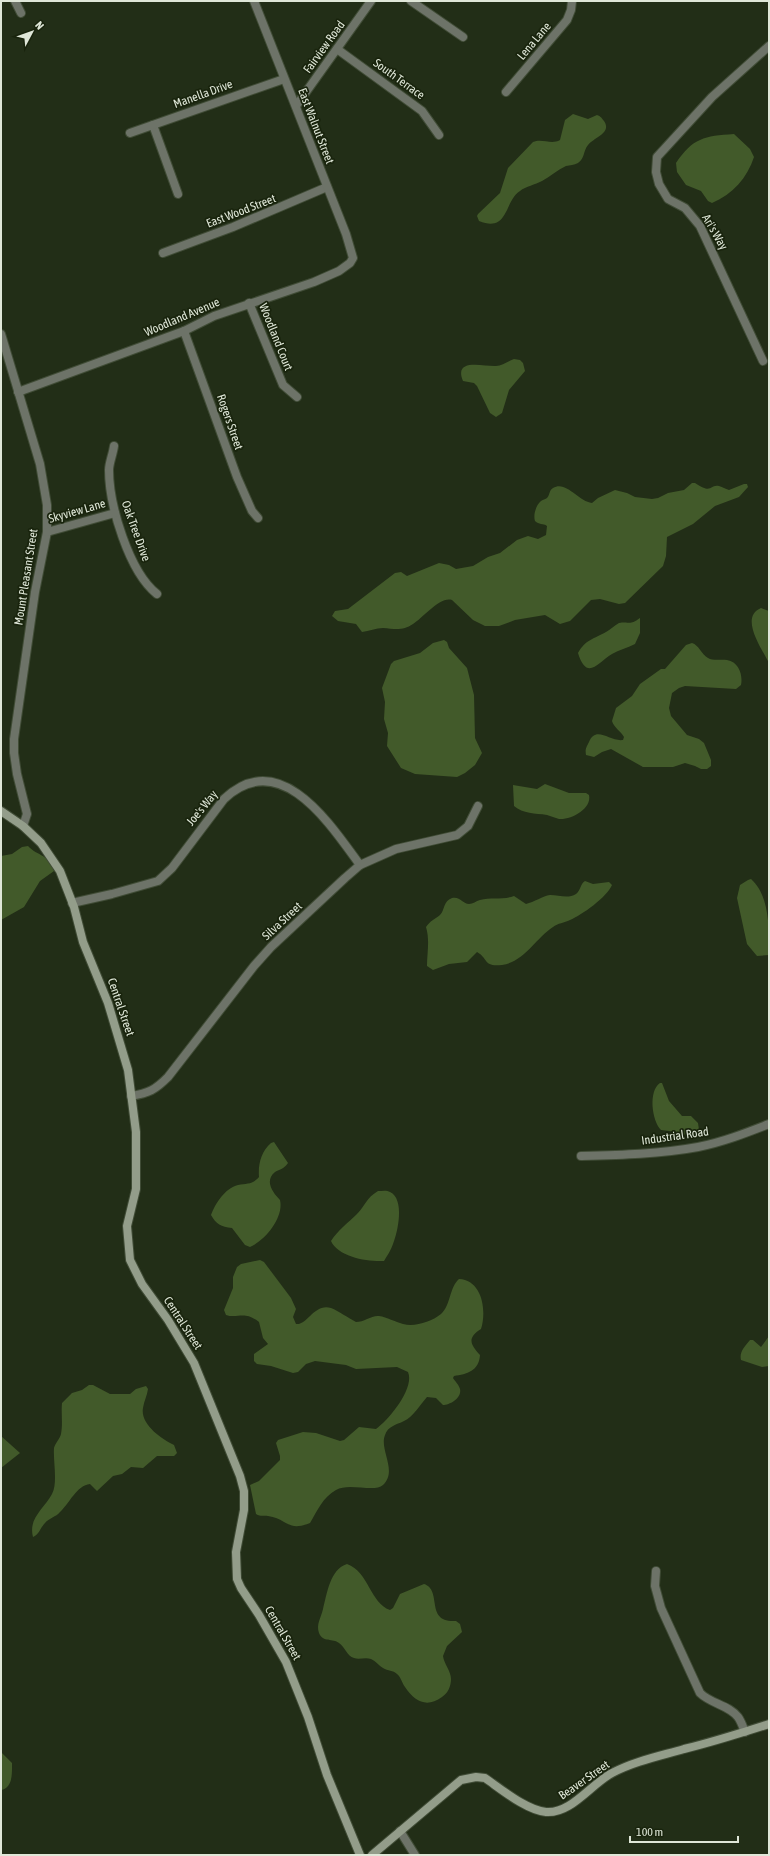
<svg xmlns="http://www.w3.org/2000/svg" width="770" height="1856" font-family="'Asap Condensed',sans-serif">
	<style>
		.green { fill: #425a2a }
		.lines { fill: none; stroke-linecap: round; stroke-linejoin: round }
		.street-casing { stroke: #404c36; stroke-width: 10 }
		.secondary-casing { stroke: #404c36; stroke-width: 10 }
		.street { stroke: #6d7368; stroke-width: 8 }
		.secondary { stroke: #939d8a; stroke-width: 8 }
		.labels { text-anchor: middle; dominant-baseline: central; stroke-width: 3.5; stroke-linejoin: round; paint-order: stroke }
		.street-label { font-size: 12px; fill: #dfe7d8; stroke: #19240d }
	</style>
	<rect width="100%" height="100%" fill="#222e17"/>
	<g class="green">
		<path d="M573,114L588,119L597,115C600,116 601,117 604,121C612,133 595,137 588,145C583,151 585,158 578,163C574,165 570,165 566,166C557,170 550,177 542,181C535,185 526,186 520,191C504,201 509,233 479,221L477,216L478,214L500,193L508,168L533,142C542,138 551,145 560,140L565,120Z"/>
		<path d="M734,134L750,149L754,157C747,178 733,194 712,203L708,201L701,191L686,185L677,172L676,163C693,138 704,136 734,134Z"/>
		<path d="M514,359L520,360L523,363L525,371L509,390L502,413L496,417L490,413L477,386L474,383L463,381C453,357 485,367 496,366C502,366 508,361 514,359Z"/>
		<path d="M692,483H695C713,495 709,484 719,486C723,487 725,489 729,490L744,484H747L748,487L739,497L715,506L693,524L667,537L666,556L663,566L625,603L619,604L600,599L591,600L570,621L560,624L545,615L515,620L499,626H485L473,620L452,600C440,596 423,618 413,624C403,631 395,629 383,628C376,628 369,631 362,632L356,624L338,621L332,616L335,611L348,609L395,573L401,572L407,576L439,563L449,565L456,569L473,566L488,557L500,553L517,540L528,536L538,539L546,535L547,526C543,523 539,525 535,521C533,515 536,505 541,501C542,500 546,499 547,498C550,495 549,490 553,488C566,480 578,501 592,503L598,498L615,490L627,493L635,497L652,499L658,498L668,493L684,490Z"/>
		<path d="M761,608L769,611V663C762,649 739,617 761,608Z"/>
		<path d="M640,618V633L635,644C627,648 619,650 612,654C598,662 587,682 578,653C586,639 594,639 606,632C610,630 615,625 619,623C630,621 629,626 640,618Z"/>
		<path d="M444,640L447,642L449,648L467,668L474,695L475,738L482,753L475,765L465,773L457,777L415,774L401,768L387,746L388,733L384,719L385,702L382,688L391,664L394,661L420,653L433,643Z"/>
		<path d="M692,643C699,645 701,654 708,658C713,661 720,659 727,660C739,662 743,675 741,685L736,689L685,686L679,688L672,693L669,708L671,716L687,735L699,739L704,743L711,760V766L707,769H701L695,766L685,763L673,767H643L611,749L602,752L594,757L586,755C585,749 586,748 589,742C596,725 610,742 623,740L624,737C621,731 614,728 612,721L616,708L632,696L640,684L661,669H665L686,645Z"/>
		<path d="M545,784L569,793H586L589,795C592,809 571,820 559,819C555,818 551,816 547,815C535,813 523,814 514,806L513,785L537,789Z"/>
		<path d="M28,846C37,856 51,855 54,871L40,881L24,907L1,920V856L12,854L22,847Z"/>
		<path d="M751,879C770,896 769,929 769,955L757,956L747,944L737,898L740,885L748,880Z"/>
		<path d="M585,881L593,884L609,882L612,885C607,897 582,915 570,920C564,923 558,923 553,927C536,938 524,962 502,965C483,967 489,959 477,952L467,962L449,964L433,970L427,966C427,953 430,940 426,927C430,921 435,919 440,915C445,910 443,901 452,898C460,896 463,904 469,904C473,904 476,901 480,900C491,897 503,900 514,896L526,904C534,902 543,896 550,895C559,895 568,899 576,894C581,890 580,884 585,881Z"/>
		<path d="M660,1083H662L669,1101L682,1116H691L698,1123L699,1130L683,1135L678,1132L661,1130C652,1121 648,1091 660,1083Z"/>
		<path d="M274,1142L288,1163C284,1169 280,1169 275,1172C264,1181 273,1193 280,1200C284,1217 266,1240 250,1247L245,1245L232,1228C221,1227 216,1224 211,1215C215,1204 225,1188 238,1185C247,1183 252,1185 259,1177C258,1164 261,1152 271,1143Z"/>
		<path d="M378,1191C382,1191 387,1190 390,1192C405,1199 398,1232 393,1244C391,1250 387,1256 384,1261C368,1262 338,1257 331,1241C338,1230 348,1223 357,1214C366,1205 366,1198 378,1191Z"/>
		<path d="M260,1260L264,1262L291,1298L296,1309L293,1317L296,1324C307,1326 314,1303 331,1308C339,1311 348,1318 356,1322C364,1322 372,1315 379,1316C387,1317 395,1322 403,1324C415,1327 431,1322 441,1314C451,1305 449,1288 459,1279C482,1280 487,1310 481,1329C467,1338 470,1344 480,1355C479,1371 467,1374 454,1376L453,1378C455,1381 459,1385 460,1389C462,1398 450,1405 443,1405L436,1398L427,1397C420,1405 413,1417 404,1421C396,1425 388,1426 385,1435C379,1450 398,1471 383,1485C374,1493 349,1482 336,1490C323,1497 317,1511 310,1523C287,1532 288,1519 268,1516C264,1515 261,1517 256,1514L250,1485L259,1481L280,1460V1456L276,1443L278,1440L303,1432L316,1433L340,1441L344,1440L359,1427L376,1429C389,1420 415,1388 408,1372L397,1367L356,1369L346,1365L315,1361L306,1364L298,1372L293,1373L271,1366L257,1364L254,1361V1354L268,1344L263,1338L259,1322C244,1310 238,1319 226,1315L224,1310L233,1288V1277L237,1267L241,1264Z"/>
		<path d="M769,1336V1366L762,1367L741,1360C739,1352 745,1346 750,1340H753L761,1347Z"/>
		<path d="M89,1385H93L110,1394H130L136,1389L146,1386L148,1389C147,1396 144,1401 143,1408C140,1424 161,1439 174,1445L177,1453L174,1456H157L143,1468L131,1467L122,1474L113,1476L97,1491L90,1484C77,1485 69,1504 60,1512C56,1517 49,1518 45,1523C40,1528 39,1535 33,1537C28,1518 44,1509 52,1494C58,1483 53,1461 54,1448C55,1443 60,1439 61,1434C63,1424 61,1413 62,1403L72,1393L82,1390Z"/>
		<path d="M1,1436L20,1453L1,1468Z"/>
		<path d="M347,1564C369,1572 370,1603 390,1610L393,1608L400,1594L424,1584C443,1590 424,1623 456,1621L460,1624L462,1632L447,1646L443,1656C444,1664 451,1671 451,1679C451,1686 448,1693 442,1697C427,1708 415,1702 405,1687C402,1683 401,1677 397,1674C393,1670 388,1671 383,1668C379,1666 376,1661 371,1659C365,1657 359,1660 354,1658C347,1656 345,1647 339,1643C333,1638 323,1643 319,1633C316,1624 321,1618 323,1609C327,1594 330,1569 347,1564Z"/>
		<path d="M1,1752L12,1763C12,1773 13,1788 1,1790Z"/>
	</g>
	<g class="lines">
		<defs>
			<g id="street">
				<path d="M15,1L21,13"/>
				<path d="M411,1L463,37"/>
				<path d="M337,49L422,111L439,135"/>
				<path d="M506,92L567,20L571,10L572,1"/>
				<path d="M296,106L371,1"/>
				<path d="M153,125L178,194"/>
				<path d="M130,133L284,79"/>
				<path d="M163,253L233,227L327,187"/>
				<path d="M249,303L283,385L297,397"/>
				<path d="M184,331L237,477L252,511L258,518"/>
				<path d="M1,334L40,464L47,505V532L35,592L14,739V753L17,774L27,814L23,826"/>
				<path d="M763,361L700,226L685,208L668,199L659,184L656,172L657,157L712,97L769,46"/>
				<path d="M18,392L184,331L214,316L314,282L339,271L350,263L353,258L346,234L254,1"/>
				<path d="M114,446C113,454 109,463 109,470C109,505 129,572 157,594"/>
				<path d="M47,532L115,513"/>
				<path d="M72,903L112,894L158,881L172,868L224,799C280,746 330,824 360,865"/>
				<path d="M131,1096C149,1093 155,1090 168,1077L254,966L271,947L345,878L360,865L396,849L457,835L468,826L478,806"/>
				<path d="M581,1156C620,1155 660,1154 698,1147C723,1142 746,1133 769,1124"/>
				<path d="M656,1571L655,1586L661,1608L700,1693C711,1704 729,1705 738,1717C741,1721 743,1727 745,1732"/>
				<path d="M400,1831L415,1855"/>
			</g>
			<g id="secondary">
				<path d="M1,811L23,826L41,843L60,871L74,907L83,942L108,1003L128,1070L136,1132V1189L127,1226L130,1260L142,1284L168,1320L194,1363L240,1476L244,1491V1510L236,1552L237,1579L241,1588L259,1615L286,1662L308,1717L327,1775L360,1855"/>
				<path d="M372,1855L461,1780L476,1777L485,1778C501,1789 526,1810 546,1812C571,1814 590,1785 612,1773C635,1761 660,1756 684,1749C713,1742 741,1733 769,1724"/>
			</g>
		</defs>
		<use href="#street" class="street-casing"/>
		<use href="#secondary" class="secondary-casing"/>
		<use href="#street" class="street"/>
		<use href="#secondary" class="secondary"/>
	</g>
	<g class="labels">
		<g class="street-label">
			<text transform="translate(534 41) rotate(-50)">Lena Lane</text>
			<text transform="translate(324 47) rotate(-54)">Fairview Road</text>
			<text transform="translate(399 79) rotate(36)">South Terrace</text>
			<text transform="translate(203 94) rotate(-20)">Manella Drive</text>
			<text transform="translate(316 126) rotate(69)">East Walnut Street</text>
			<text transform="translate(241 211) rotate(-21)">East Wood Street</text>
			<text transform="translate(715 232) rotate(60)">Ari's Way</text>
			<text transform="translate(182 317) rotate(-23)">Woodland Avenue</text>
			<text transform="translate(276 337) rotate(68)">Woodland Court</text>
			<text transform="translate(230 422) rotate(71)">Rogers Street</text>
			<text transform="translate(77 511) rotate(-16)">Skyview Lane</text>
			<text transform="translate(136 531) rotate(70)">Oak Tree Drive</text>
			<text transform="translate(26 577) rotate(-81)">Mount Pleasant Street</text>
			<text transform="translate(202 808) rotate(-51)">Joe's Way</text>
			<text transform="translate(282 921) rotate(-43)">Silva Street</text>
			<text transform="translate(121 1007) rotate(71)">Central Street</text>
			<text transform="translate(675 1136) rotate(-8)">Industrial Road</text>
			<text transform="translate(183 1323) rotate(57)">Central Street</text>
			<text transform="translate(283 1633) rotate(60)">Central Street</text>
			<text transform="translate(584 1780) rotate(-35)">Beaver Street</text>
		</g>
	</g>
	<rect width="770" height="1856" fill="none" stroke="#dfe7d8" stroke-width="4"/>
	<g transform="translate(32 32) rotate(49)" stroke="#19240d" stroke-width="3" paint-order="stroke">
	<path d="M0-3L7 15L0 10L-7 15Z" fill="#dfe7d8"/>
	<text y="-6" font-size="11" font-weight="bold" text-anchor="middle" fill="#dfe7d8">N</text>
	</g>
	<path d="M630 1836v6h108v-6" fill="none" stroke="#dfe7d8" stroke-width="2"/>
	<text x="636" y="1836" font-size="12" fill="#dfe7d8" stroke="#19240d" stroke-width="3" paint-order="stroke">100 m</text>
</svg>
